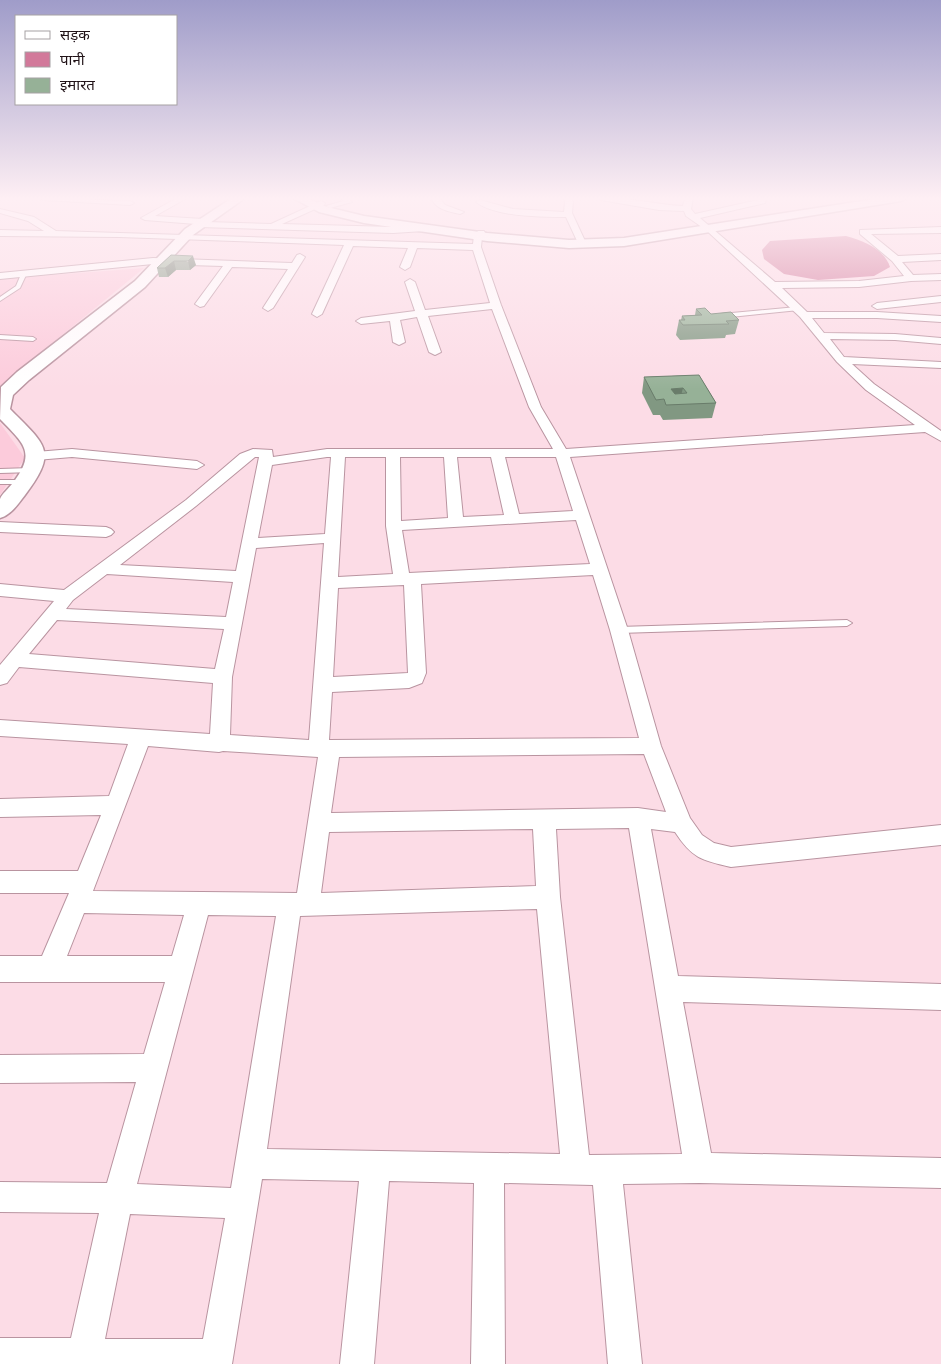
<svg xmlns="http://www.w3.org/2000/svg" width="941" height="1364" font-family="'PT Sans Narrow','Noto Sans Devanagari',sans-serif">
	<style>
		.built { fill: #fccbdb }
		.water { fill: #d2799a }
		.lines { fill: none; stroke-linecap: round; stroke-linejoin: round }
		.lane-casing { stroke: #b994a0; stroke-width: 2 }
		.street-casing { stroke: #b994a0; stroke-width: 2 }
		.secondary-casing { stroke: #b994a0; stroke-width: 3 }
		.lane { fill: #fff; fill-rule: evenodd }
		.street { fill: #fff; fill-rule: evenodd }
		.secondary { fill: #fff; fill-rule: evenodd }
		.wall { fill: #819882 }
		.shaded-wall { fill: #697c6a }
		.building { fill: #96b197; stroke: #697c6a; fill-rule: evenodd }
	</style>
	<rect width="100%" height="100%" fill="#fcdce6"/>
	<g class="built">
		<path d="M144,268L0,386V279Z"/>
		<path d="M0,423L25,458L0,495Z"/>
	</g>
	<path class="water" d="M846,236C864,241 884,249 890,267L874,276L818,280L784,274L764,259L762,250L770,241Z"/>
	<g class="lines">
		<defs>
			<g id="lane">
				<path d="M22,272L27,273L20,288L0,301V297L16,286Z"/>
				<path d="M797,307L799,308V310L721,318L718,316L721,314Z"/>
				<path d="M0,335L33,337L36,339L33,341L0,339Z"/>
				<path d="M31,468L35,470L34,472L0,473V469Z"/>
				<path d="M0,480H23L27,482L23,484H0Z"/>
				<path d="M847,620L852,623L847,626L619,633L614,630L619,627Z"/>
			</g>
			<g id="street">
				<path d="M40,198L130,201L134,203L130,205L44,200Z"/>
				<path d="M177,198H187L155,216L203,219L207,222L271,224L321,201L325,203L324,205L282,224L393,227L424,225L428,228L424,231L393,233L200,227L196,224L145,220L141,218Z"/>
				<path d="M341,198H349L352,202L330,208L326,206L343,201Z"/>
				<path d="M431,198H439L445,205L464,212L460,214C448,211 437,210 431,198Z"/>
				<path d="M563,198H571L573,202L572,213L585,241L584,243H578L566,217C541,217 496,217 476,202L480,200L513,209L564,212L565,202Z"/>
				<path d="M597,198C626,196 655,205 683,206L685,198H693L691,209L695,214L758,200L757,198H766L765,203L700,218L775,282L859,281L904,276L892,261L860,234V230L941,227V233L871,234L898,256L941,254V260L902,262L913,275L941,274V280L911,281L859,287L782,288L807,312H877L941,316V322L877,318H812L824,333L895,334L941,338V344L895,340L830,339L844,357L941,362V368L852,364L874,384L941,431V441L925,432L570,457L628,630L661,746L690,818L702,835L714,843L731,847L941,825V845L731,867C701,860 692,858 675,832L651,829L678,976L941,984V1010L683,1002L711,1153L941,1158V1188L699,1183L623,1184L642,1364H608L593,1185L504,1183L505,1364H471L474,1183L389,1181L374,1364H340L359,1181L262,1179L232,1364H0V1338H71L99,1213L0,1212V1182L107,1183L136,1082L0,1083V1055L144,1054L165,982H0V956H42L69,893H0V871H78L101,815L0,817V799L109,796L128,744L0,736V720L210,734L213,683L19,667L7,683L0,685V665L54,601L0,596V584L64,590L186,500L240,454L253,449L272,450L273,457L327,449H553L529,407L492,309L428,316L441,352L435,355L429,352L417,317L400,320L405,342L399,345L393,342L390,321L361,324L356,321L361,318L415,311L405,282L410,279L415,282L425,310L490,303L473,250L417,248L410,267L405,270L400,267L408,248L353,246L322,314L317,317L312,314L344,245L119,237L0,236V230L44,231L28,221L0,213V209L34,217L56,231L473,244L474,236L478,231H484L485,233L482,237L481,247L501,305L541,407L566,449L915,425L866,390L837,362L800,317L706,230L686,216L684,211L659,210L601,200ZM255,457H259L236,571L120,565L196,506ZM327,457H331L325,534L258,538L272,465ZM345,457H386V526L393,574L338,577ZM400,457H444L448,518L401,521ZM457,457H491L504,515L463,517ZM505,457H556L573,511L519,514ZM576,520L590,564L409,573L402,530ZM324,543L309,740L230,735L232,677L256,548ZM107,574L233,582L226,617L66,609L73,600ZM593,575L610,630L639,738L329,740L332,692L409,688L422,683L426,673L421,584ZM404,585L408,673L333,677L338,588ZM57,620L224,629L215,669L29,654ZM148,746L219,752L223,751L318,757L297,893L93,891ZM644,754L666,812L638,808L331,813L339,757ZM629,828L682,1154L589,1155L560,897L556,829ZM533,829L536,886L321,893L329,832ZM537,909L560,1154L267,1149L300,916ZM84,913L184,915L172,956H67ZM208,915L276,916L231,1188L137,1184ZM130,1214L225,1218L203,1339H105Z"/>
				<path d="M300,254L305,257L273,308L268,311L263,308L288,269L232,267L204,306L200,307L195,304L223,266L153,264L0,279V273L153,258L292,263L297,255Z"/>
				<path d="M941,296V302L877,309L872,306L877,303Z"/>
				<path d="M72,449L197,461L204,465L197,469L72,457L36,460L29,456L36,452Z"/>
				<path d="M0,522L106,527L111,529L114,532L111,535L106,537L0,532Z"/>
			</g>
			<g id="secondary">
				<path d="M232,198H245L193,235L145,287L29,380L13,395L10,409C45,445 59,450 25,495C18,504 11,515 0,518C0,513 0,504 0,499C2,494 9,488 12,484C37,452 24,444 0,419L1,387L17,372L135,281L185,229Z"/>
				<path d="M293,198H307L327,207L364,216L487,233L569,240L624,238L881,198H907L901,201L624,246L569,248L487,241L364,223L319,212Z"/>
			</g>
		</defs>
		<use href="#lane" class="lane-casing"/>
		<use href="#street" class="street-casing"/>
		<use href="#secondary" class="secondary-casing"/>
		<use href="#lane" class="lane"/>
		<use href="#street" class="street"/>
		<use href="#secondary" class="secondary"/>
	</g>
	<g class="wall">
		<path d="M171,255L196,265L190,270H176L168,277H159L157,268Z"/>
		<path d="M696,309L711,314L739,320L735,334L726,335L725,338L680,340L676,335L679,320H681L682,316L695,315Z"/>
		<path d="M699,375L716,403L712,418L663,420L660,415H653L642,393L644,377Z"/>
	</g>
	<g class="shaded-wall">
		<path d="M193,256L196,265L190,270L188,261Z"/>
		<path d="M174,261L176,270L168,277L165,268Z"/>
		<path d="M683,388L679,403L671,389Z"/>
	</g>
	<g class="building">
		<path d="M171,255L193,256L188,261H174L165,268H157Z"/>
		<path d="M705,308L711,314L731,312L739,320L726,321L729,324L683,325L679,320H685L682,316L702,315L696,309Z"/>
		<path d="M699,375L716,403L666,405L664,399L656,400L644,377ZM683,388L687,393L675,394L671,389Z"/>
	</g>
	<linearGradient id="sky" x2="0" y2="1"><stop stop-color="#9f9cc9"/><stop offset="0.51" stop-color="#feeff4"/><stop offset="1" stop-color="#feeff4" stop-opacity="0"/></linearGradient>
	<rect width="941" height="389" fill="url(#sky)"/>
	<rect x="15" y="15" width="162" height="90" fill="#ffffff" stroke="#a6a1a3"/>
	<rect x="25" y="31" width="25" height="8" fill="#ffffff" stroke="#a6a1a3"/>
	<text x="60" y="40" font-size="15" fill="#211318">सड़क</text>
	<rect x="25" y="52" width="25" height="15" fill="#d2799a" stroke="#a6a1a3"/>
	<text x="60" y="65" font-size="15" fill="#211318">पानी</text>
	<rect x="25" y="78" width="25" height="15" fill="#96b197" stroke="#a6a1a3"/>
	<text x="60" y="90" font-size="15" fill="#211318">इमारत</text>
</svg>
